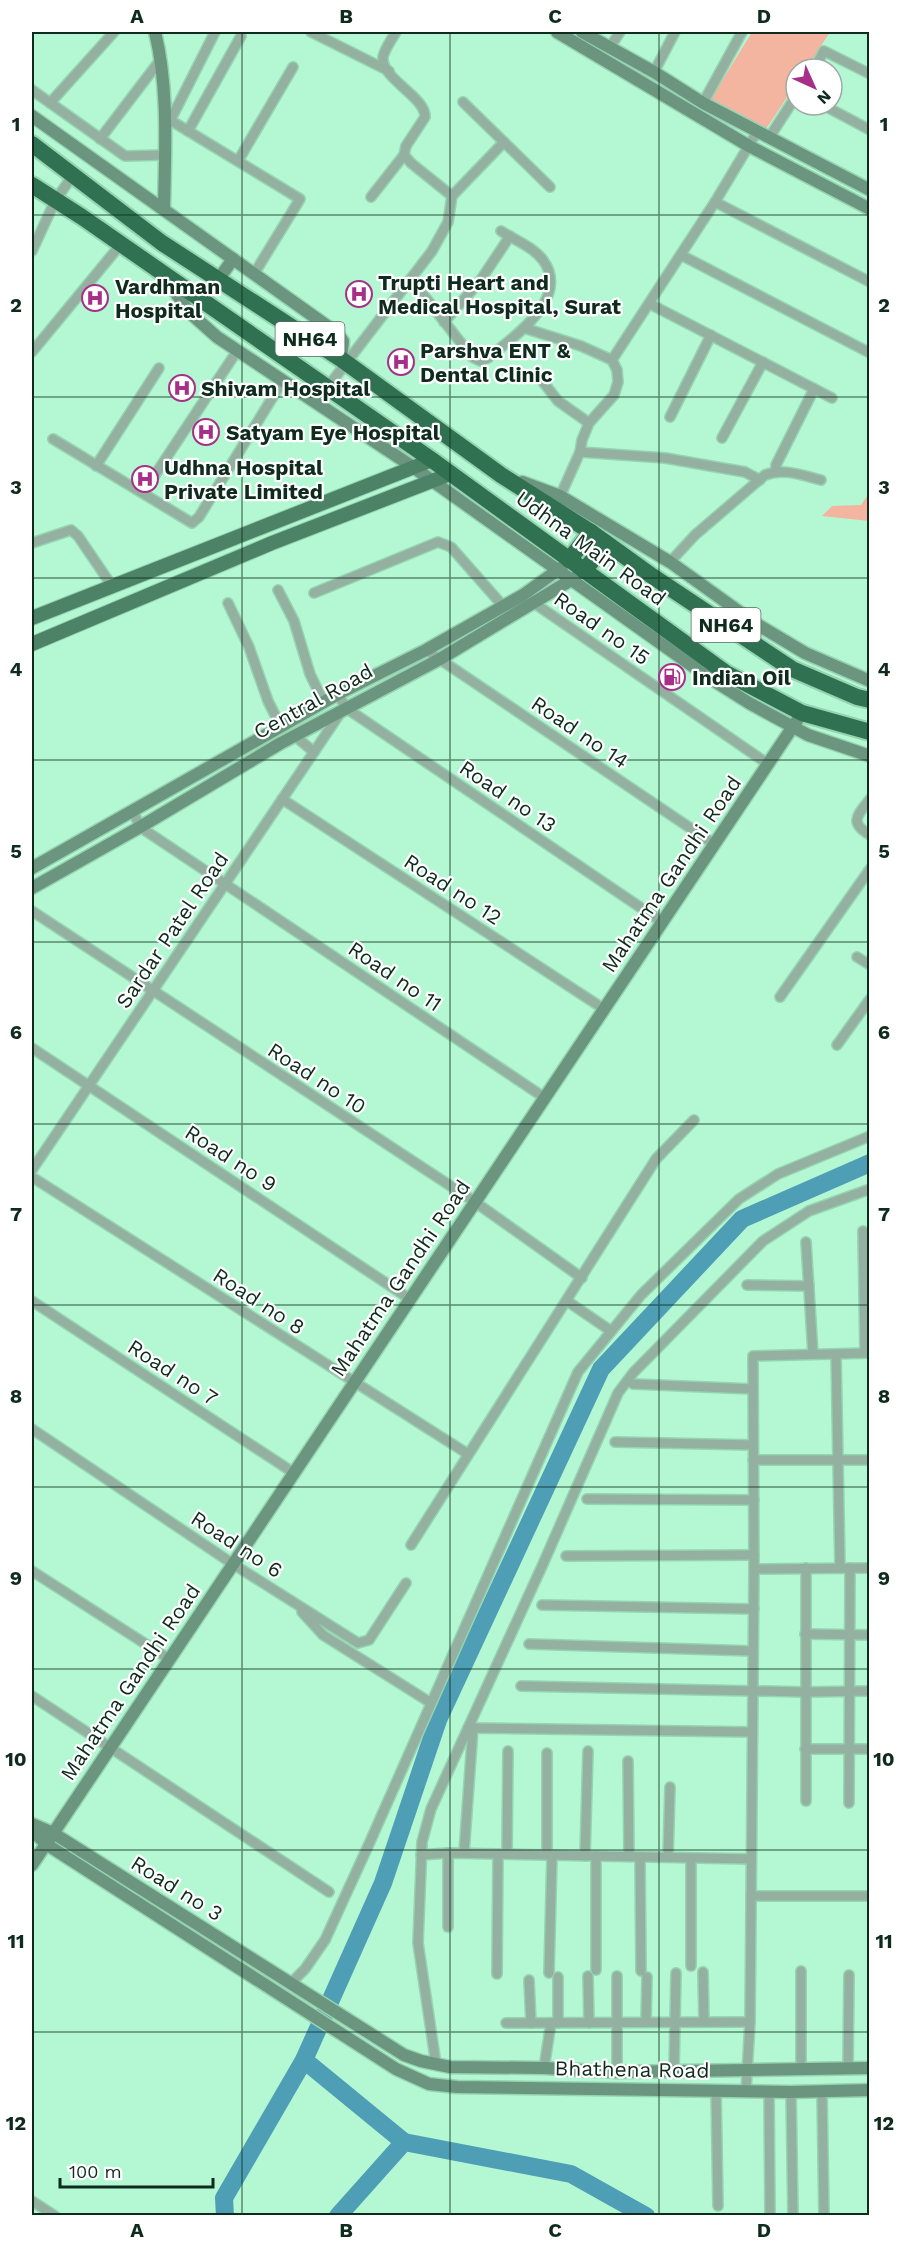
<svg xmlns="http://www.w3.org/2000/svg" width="901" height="2247" font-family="'Work Sans',sans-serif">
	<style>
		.green { fill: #f3b5a0 }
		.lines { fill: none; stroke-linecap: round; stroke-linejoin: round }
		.river { stroke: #4e9eb6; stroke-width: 18 }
		.street-casing { stroke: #95d3b1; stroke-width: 12 }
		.secondary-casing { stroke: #95d3b1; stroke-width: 15 }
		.primary-casing { stroke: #95d3b1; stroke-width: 16 }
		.highway-casing { stroke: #95d3b1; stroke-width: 20 }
		.street { stroke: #94b0a0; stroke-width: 9 }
		.secondary { stroke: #6b957e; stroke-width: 12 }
		.primary { stroke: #4c8266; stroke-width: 14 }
		.highway { stroke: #2f7151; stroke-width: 16 }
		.grid { fill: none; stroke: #0f2b1d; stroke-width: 1.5; stroke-opacity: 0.55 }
		.labels { text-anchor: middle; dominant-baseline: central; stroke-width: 4.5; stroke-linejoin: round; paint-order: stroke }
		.shield { fill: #fff; stroke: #576b61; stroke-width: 1.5 }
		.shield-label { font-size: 20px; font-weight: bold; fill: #0f2b1d }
		.poi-label { font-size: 21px; font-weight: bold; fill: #0f2b1d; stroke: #fff; text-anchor: start }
		.street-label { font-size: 21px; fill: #0f2b1d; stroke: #fff }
		.neatline { fill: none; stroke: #0f2b1d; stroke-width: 2 }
		.grid-label { font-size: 20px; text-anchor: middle; font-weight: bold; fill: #0f2b1d }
	</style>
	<rect width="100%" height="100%" fill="#b3f8d2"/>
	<g class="green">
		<path d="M752,32H830L806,69H796V84L766,129L709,102Z"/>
		<path d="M869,493V521L822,516L832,506L861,505Z"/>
	</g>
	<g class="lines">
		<g class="river">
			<path d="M304,2060L404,2142"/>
			<path d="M225,2216L224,2198L304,2060L383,1883L438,1720L601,1369L742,1219L870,1163"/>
			<path d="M338,2216L404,2142L571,2174L646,2216"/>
		</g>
		<defs>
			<g id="street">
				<path d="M311,32L389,71"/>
				<path d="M610,47L620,32"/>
				<path d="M814,69L824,51L870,74"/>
				<path d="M654,72L675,32"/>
				<path d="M32,90L125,156L165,155"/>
				<path d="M463,102L550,187"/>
				<path d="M50,103L114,32"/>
				<path d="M703,103L742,32"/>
				<path d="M823,105L870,130"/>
				<path d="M170,120L300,199L254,274"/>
				<path d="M169,123L215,32"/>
				<path d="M188,131L241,36"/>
				<path d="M769,138L796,96"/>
				<path d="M100,139L161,59"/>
				<path d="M404,155L411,163L452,196"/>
				<path d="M238,161L293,67"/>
				<path d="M371,197L404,155L406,146L425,117C426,97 380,78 383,57C385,48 392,39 396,32"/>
				<path d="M715,202L870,282"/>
				<path d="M32,251L55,201L73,175"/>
				<path d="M681,255L870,353"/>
				<path d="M411,279L472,357L480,361L488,358C513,337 571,299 543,260C533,247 515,240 501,231"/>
				<path d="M650,304L832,398"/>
				<path d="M444,322L480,281L510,236"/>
				<path d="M524,328L581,346L612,360L617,370L618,382L614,395L589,423L582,440L580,452L558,501"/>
				<path d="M32,352L121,244"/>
				<path d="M612,360L715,202L757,132"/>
				<path d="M540,378L558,401L589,423"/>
				<path d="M327,388L432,251L448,222L452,196L504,142"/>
				<path d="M670,417L711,335"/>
				<path d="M722,438L763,362"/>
				<path d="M53,439L192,523L199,517L282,382"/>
				<path d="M580,452L665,458L745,472L760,480"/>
				<path d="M96,466L159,368"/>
				<path d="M776,471V465L814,389"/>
				<path d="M143,493L237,351"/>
				<path d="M32,543L71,530L78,536L112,586"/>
				<path d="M670,562L695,535L765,475C784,468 801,475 821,480"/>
				<path d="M278,590L294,621L310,674L324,703"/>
				<path d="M314,593L438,542L451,547L503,606"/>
				<path d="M228,603L249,647L268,701L281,727"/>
				<path d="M534,603L768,764"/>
				<path d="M426,650L714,844"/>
				<path d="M338,694L346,708L662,922"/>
				<path d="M295,736L314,752"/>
				<path d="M282,799L604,1009"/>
				<path d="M870,799C858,815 848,822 870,835"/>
				<path d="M133,811L140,827L545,1098"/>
				<path d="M32,911L475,1202L582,1278"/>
				<path d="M857,957L870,965"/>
				<path d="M780,997L870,869"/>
				<path d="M837,1045L870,999"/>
				<path d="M32,1048L410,1299"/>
				<path d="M32,1170L341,712"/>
				<path d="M32,1177L468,1454"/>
				<path d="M863,1231L865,1353"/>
				<path d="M806,1242L813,1354"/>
				<path d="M747,1285L809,1286"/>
				<path d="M32,1301L294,1473"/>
				<path d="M567,1301L611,1331"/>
				<path d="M836,1354L840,1568"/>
				<path d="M633,1384L753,1389"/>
				<path d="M32,1429L233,1564L358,1643L369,1640L406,1583"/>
				<path d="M615,1442L753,1445"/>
				<path d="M753,1460H870"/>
				<path d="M587,1499L754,1500"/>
				<path d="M411,1545L656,1159L694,1120"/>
				<path d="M566,1556L754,1555"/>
				<path d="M806,1568V1801"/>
				<path d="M754,1569L870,1568"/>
				<path d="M32,1571L169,1659"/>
				<path d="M542,1605L754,1609"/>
				<path d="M302,1612L323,1635L431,1703"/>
				<path d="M805,1634L870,1635"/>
				<path d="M529,1644L753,1651"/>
				<path d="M521,1686L805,1692L870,1691"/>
				<path d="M32,1696L329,1892"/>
				<path d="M468,1728L752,1732"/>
				<path d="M805,1749H870"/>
				<path d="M628,1761L629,1856"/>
				<path d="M849,1803L850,1568"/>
				<path d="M464,1853L473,1728"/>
				<path d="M507,1854L508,1751"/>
				<path d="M421,1855L448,1853L751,1859"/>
				<path d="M547,1855V1753"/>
				<path d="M585,1856L588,1751"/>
				<path d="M640,1857L641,1971"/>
				<path d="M668,1857L670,1787"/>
				<path d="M751,1896H870"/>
				<path d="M448,1927V1853"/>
				<path d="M691,1966V1858"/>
				<path d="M596,1970V1856"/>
				<path d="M801,1971V2069"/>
				<path d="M703,1972L704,2022"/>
				<path d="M549,1973L552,1855"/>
				<path d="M497,1974L498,1854"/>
				<path d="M588,1976L589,2023"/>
				<path d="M617,1976V2072"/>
				<path d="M558,1977V2023"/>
				<path d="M529,1980L531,2023"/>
				<path d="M291,1983L305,1969L325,1940L369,1844L578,1372L641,1295L739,1199L778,1174L870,1136"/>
				<path d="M646,2022L647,1977"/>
				<path d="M506,2023L750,2022"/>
				<path d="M436,2064L418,1943L422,1842L431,1809L543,1564L618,1393L633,1373L763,1241L809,1211L870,1189"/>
				<path d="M544,2068L551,2023"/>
				<path d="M848,2069L849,1975"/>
				<path d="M674,2071L676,1973"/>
				<path d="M716,2090L718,2206"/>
				<path d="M746,2091L750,2022L754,1569L753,1356L870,1353"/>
				<path d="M769,2091L770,2216"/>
				<path d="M791,2092L793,2216"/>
				<path d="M822,2092L824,2216"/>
				<path d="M32,2201L55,2216"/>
			</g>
			<g id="secondary">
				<path d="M155,32C169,89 165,151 164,209"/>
				<path d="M557,32L749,146L870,209"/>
				<path d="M582,32L654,72L703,103L870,190"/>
				<path d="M32,116L337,333L343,341L341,359"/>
				<path d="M165,277L189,312L217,337L413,467L708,677L749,703L808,735L870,756"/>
				<path d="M218,280L233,259"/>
				<path d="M522,482L560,496L670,562L755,623L805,653L870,681"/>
				<path d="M32,868L338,694L426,650L523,595L562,567"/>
				<path d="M32,888L140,827L281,743L440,659L576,577"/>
				<path d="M32,1824L53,1833L404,2055L421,2061L450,2067L544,2068L617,2072L870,2068"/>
				<path d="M32,1830L46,1844L396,2069L429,2084L457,2087L791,2092L870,2090"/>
				<path d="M32,1865L802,713"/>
			</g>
			<g id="primary">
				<path d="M32,618L432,460"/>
				<path d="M32,644L272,543L450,474"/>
			</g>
			<g id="highway">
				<path d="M32,144L162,243L341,359L501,475L591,532L652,576L792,669L857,697L870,700"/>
				<path d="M32,185L82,217L432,460L726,673L802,713L870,732"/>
				<path d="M569,560L591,532"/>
				<path d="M584,571L606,543"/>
			</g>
		</defs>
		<use href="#street" class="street-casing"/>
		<use href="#secondary" class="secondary-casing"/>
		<use href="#primary" class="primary-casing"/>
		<use href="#highway" class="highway-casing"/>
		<use href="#street" class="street"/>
		<use href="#secondary" class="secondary"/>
		<use href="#primary" class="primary"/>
		<use href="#highway" class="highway"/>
	</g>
	<path class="grid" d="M242,32V2216M450,32V2216M659,32V2216M32,215H870M32,397H870M32,578H870M32,760H870M32,942H870M32,1124H870M32,1305H870M32,1487H870M32,1669H870M32,1850H870M32,2032H870"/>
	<defs>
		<symbol id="hospital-ring" viewBox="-11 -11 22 22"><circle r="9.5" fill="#fff" stroke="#a63088" stroke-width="1.5"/><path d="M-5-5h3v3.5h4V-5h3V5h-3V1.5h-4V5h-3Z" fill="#a63088"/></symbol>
		<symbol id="fuel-ring" viewBox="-11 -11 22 22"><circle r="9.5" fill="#fff" stroke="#a63088" stroke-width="1.5"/><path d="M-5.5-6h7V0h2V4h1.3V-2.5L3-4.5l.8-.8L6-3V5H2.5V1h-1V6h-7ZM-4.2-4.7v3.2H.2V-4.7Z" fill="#a63088"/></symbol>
	</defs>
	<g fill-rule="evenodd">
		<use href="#hospital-ring" x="344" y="279" width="30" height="30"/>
		<use href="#hospital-ring" x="80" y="283" width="30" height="30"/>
		<use href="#hospital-ring" x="386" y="347" width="30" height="30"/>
		<use href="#hospital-ring" x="167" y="373" width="30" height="30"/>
		<use href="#hospital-ring" x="191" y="417" width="30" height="30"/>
		<use href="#hospital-ring" x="130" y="464" width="30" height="30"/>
		<use href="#fuel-ring" x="657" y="662" width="30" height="30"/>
	</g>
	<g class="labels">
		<g class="shield">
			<rect x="275.5" y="322" width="69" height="34" rx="4.5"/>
			<rect x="691.5" y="608" width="69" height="34" rx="4.5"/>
		</g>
		<g class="shield-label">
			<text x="310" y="339">NH64</text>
			<text x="726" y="625">NH64</text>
		</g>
		<g class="poi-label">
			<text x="378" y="282">Trupti Heart and<tspan x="378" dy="24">Medical Hospital, Surat</tspan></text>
			<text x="115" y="286">Vardhman<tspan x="115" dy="24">Hospital</tspan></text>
			<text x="420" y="350">Parshva ENT &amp;<tspan x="420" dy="24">Dental Clinic</tspan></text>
			<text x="201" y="388">Shivam Hospital</text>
			<text x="226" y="432">Satyam Eye Hospital</text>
			<text x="164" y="467">Udhna Hospital<tspan x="164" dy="24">Private Limited</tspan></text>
			<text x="692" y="677">Indian Oil</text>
		</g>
		<g class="street-label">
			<text transform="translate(591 548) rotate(36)">Udhna Main Road</text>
			<text transform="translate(602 628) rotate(35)">Road no 15</text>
			<text transform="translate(313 701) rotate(-29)">Central Road</text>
			<text transform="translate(580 732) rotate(34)">Road no 14</text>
			<text transform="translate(508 796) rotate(34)">Road no 13</text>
			<text transform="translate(671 874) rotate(-56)">Mahatma Gandhi Road</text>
			<text transform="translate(453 889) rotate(33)">Road no 12</text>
			<text transform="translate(172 930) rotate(-56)">Sardar Patel Road</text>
			<text transform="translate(395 976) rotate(34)">Road no 11</text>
			<text transform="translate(317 1078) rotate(33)">Road no 10</text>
			<text transform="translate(231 1158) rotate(33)">Road no 9</text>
			<text transform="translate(400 1278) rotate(-56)">Mahatma Gandhi Road</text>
			<text transform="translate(259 1301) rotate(33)">Road no 8</text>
			<text transform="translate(173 1372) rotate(33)">Road no 7</text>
			<text transform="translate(237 1544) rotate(33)">Road no 6</text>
			<text transform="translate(130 1682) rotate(-56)">Mahatma Gandhi Road</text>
			<text transform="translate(177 1888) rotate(32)">Road no 3</text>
			<text transform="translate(632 2069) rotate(1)">Bhathena Road</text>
		</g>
	</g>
	<rect width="901" height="2247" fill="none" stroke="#ffffff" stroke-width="66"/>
	<g transform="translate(814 87) rotate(135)"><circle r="28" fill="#ffffff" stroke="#9faaa5" stroke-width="1.5"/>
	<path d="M0-4.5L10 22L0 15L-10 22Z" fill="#a63088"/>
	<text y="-9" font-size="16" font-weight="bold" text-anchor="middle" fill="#0f2b1d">N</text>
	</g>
	<path d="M60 2178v9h153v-9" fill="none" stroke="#0f2b1d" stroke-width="3"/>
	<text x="69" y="2178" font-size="18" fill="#0f2b1d" stroke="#ffffff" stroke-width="4.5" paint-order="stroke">100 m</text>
	<rect x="33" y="33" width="835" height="2181" class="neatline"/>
	<g class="grid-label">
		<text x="137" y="23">A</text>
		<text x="346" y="23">B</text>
		<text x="555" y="23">C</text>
		<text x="764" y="23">D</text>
		<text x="16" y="131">1</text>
		<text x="884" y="131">1</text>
		<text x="16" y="312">2</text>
		<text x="884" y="312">2</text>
		<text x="16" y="494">3</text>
		<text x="884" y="494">3</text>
		<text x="16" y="676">4</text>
		<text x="884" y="676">4</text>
		<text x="16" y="858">5</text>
		<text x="884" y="858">5</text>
		<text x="16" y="1039">6</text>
		<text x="884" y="1039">6</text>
		<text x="16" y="1221">7</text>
		<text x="884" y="1221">7</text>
		<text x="16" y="1403">8</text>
		<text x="884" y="1403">8</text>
		<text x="16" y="1585">9</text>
		<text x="884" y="1585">9</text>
		<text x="16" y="1766">10</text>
		<text x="884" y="1766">10</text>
		<text x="16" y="1948">11</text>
		<text x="884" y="1948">11</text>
		<text x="16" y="2130">12</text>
		<text x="884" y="2130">12</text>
		<text x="137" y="2237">A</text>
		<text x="346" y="2237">B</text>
		<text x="555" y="2237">C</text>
		<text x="764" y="2237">D</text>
	</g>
</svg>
